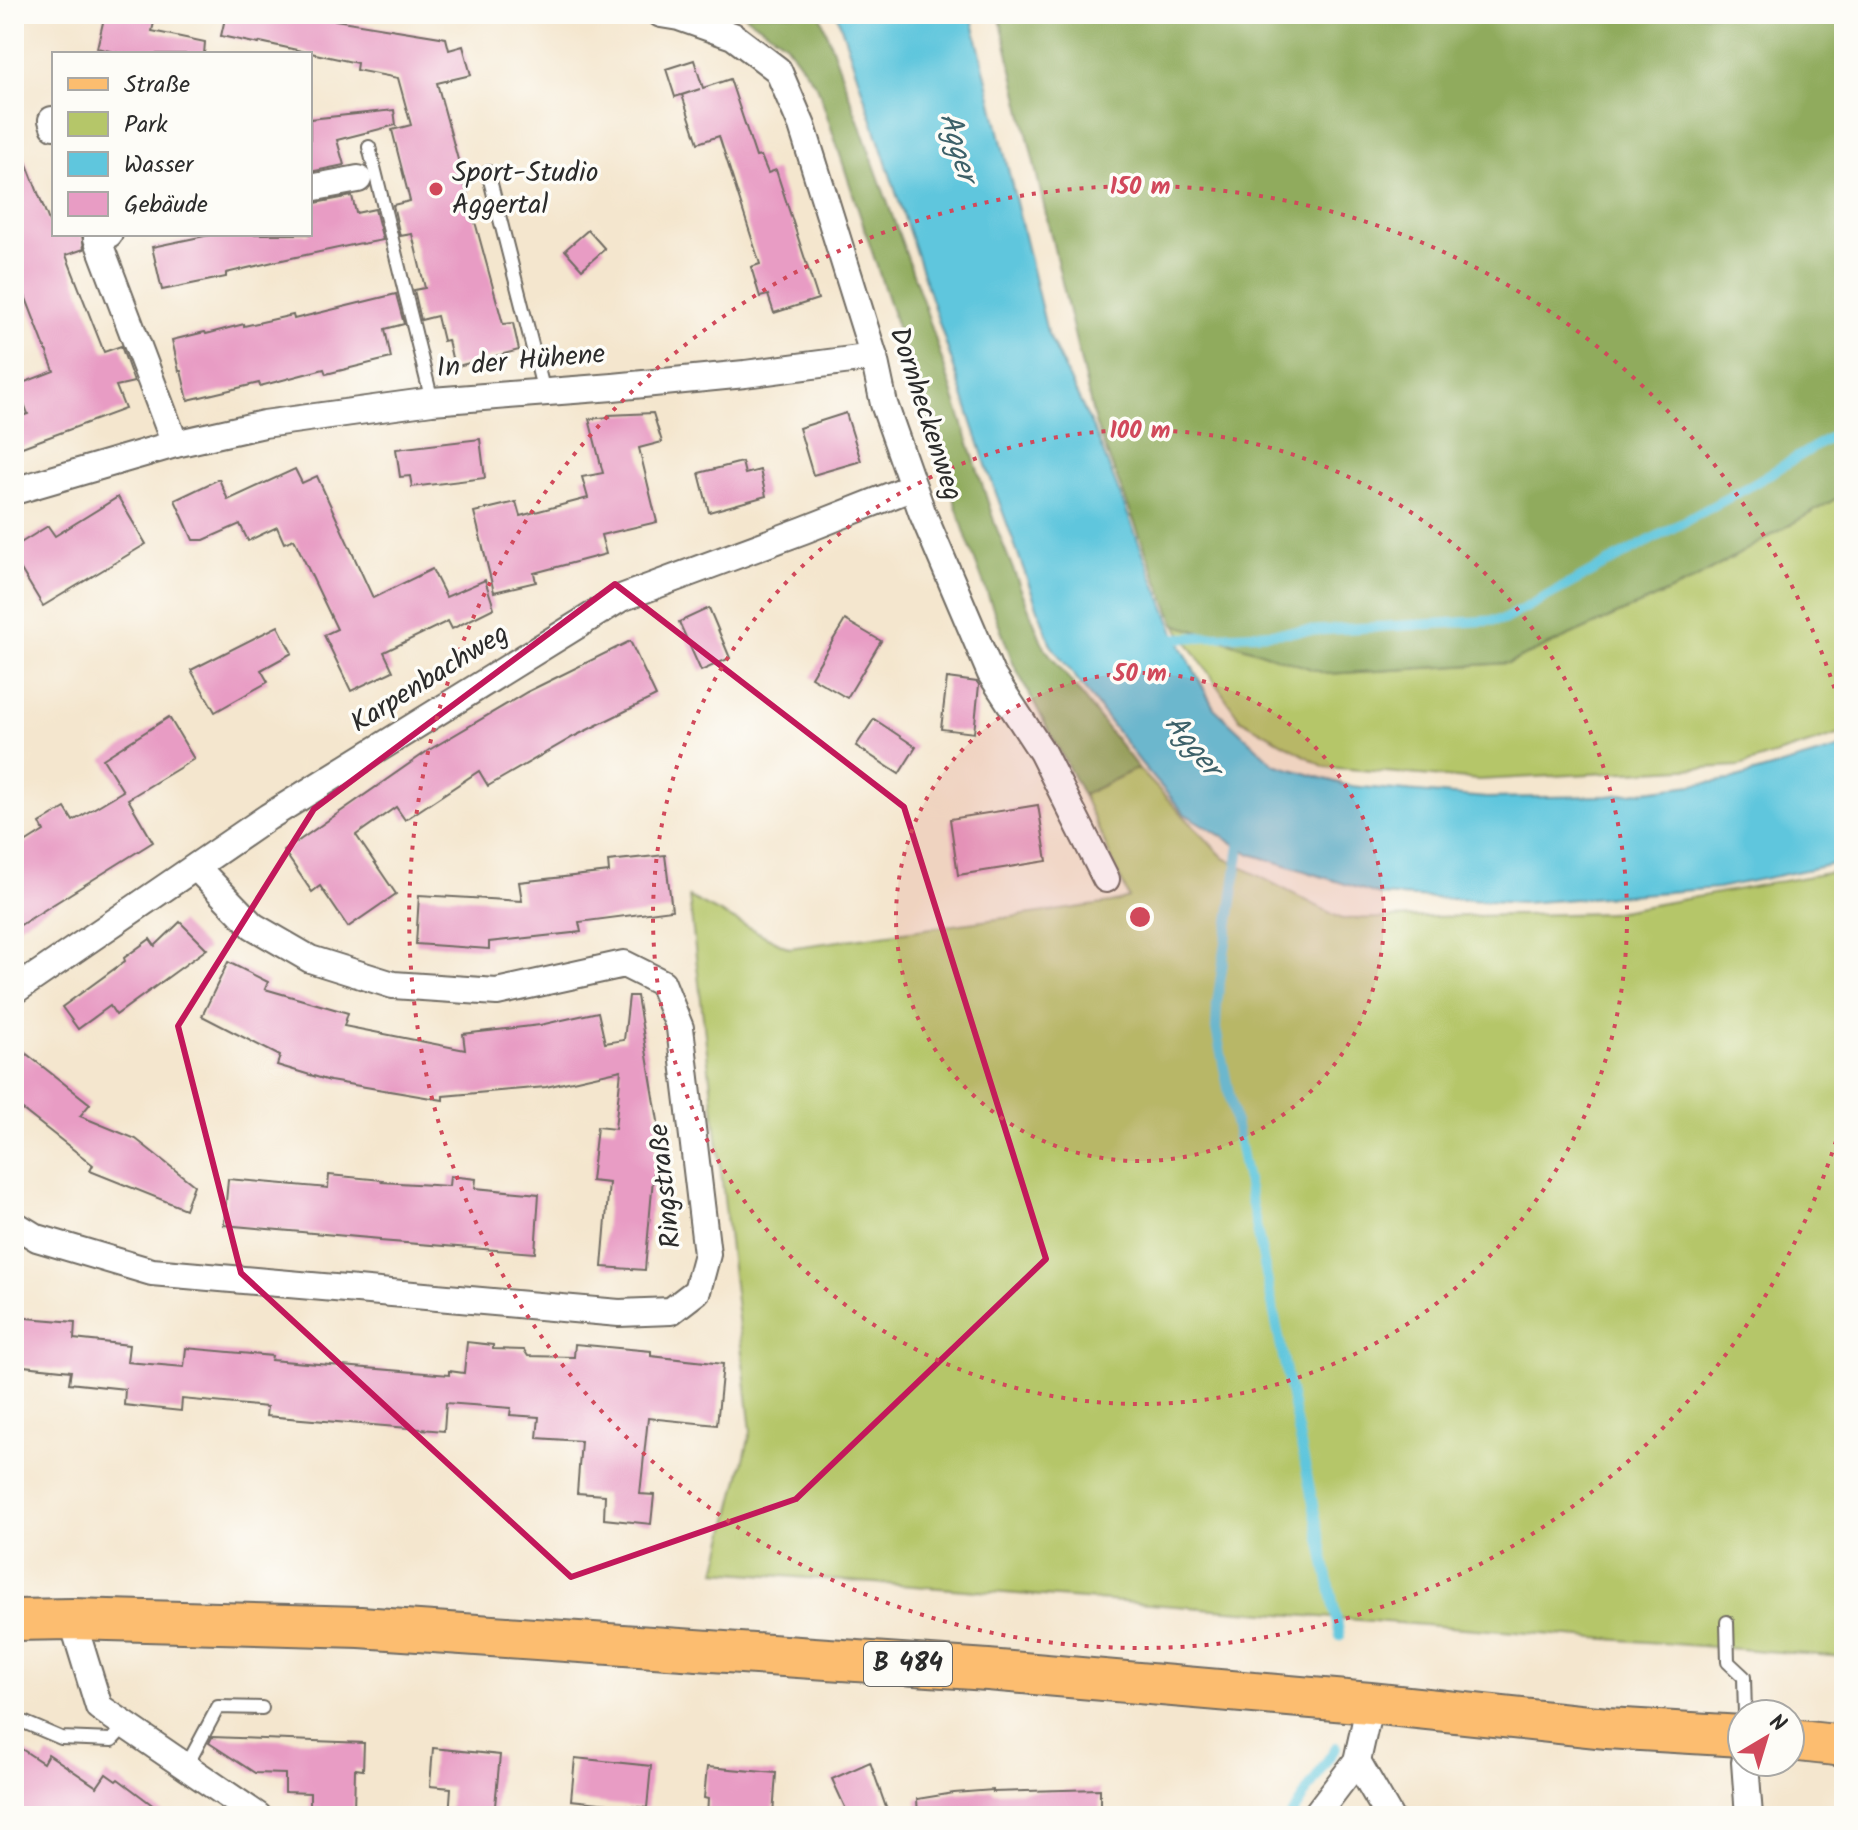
<svg xmlns="http://www.w3.org/2000/svg" width="1858" height="1830" font-family="Kalam,sans-serif">
	<style>
		.green { fill: #b5c669; stroke: #70784a; stroke-width: 2 }
		.forest { fill: #90ab5d; stroke: #5e6b44; stroke-width: 2 }
		.water { fill: #5fc6dd; stroke: #457884; stroke-width: 2 }
		.lines { fill: none; stroke-linecap: round; stroke-linejoin: round }
		.stream { stroke: #5fc6dd; stroke-width: 10 }
		.building { fill: #e89cc4 }
		.lane-casing { stroke: #716c64; stroke-width: 16 }
		.street-casing { stroke: #716c64; stroke-width: 30 }
		.primary-casing { stroke: #716c64; stroke-width: 44 }
		.lane { stroke: #fff; stroke-width: 12 }
		.street { stroke: #fff; stroke-width: 26 }
		.primary { stroke: #fcbd6f; stroke-width: 40 }
		.marked { fill: none; stroke: #c2185b; stroke-width: 6; stroke-linejoin: round }
		.ring { fill: none; stroke: #d1495b; stroke-width: 4; stroke-dasharray: 4 8 }
		.poi-dot { fill: #d1495b; stroke: #fdfcf7; stroke-width: 3 }
		.labels { text-anchor: middle; dominant-baseline: central; stroke-width: 7; stroke-linejoin: round; paint-order: stroke }
		.shield { fill: #fdfcf7; stroke: #6a6a68; stroke-width: 2 }
		.shield-label { font-size: 26px; font-weight: bold; fill: #2b2b2b }
		.poi-label { font-size: 28px; fill: #2b2b2b; stroke: #fdfcf7; text-anchor: start }
		.street-label { font-size: 28px; fill: #2b2b2b; stroke: #fdfcf7 }
		.water-label { font-size: 30px; font-style: italic; fill: #3d6169; stroke: #fdfcf7 }
		.centre { fill: #d1495b; stroke: #fdfcf7; stroke-width: 4 }
		.ring-label { font-size: 24px; text-anchor: middle; font-weight: bold; fill: #d1495b; stroke: #fdfcf7; stroke-width: 7; stroke-linejoin: round; paint-order: stroke }
	</style>
	<rect width="100%" height="100%" fill="#fdfcf7"/>
	<filter id="ink" filterUnits="userSpaceOnUse"><feTurbulence type="fractalNoise" baseFrequency=".0125" numOctaves="2"/><feDisplacementMap in="SourceGraphic" scale="16" xChannelSelector="R" yChannelSelector="G"/><feConvolveMatrix kernelMatrix="1 2 1 2 8 2 1 2 1" color-interpolation-filters="sRGB"/></filter>
	<filter id="wash" filterUnits="userSpaceOnUse"><feTurbulence type="fractalNoise" baseFrequency=".006" numOctaves="4" result="noise"/><feDisplacementMap in="SourceGraphic" scale="32" xChannelSelector="R" yChannelSelector="G"/><feGaussianBlur stdDeviation="1.8" result="paint"/><feColorMatrix in="noise" values="0 0 0 0 0 0 0 0 0 0 0 0 0 0 0 0 0 1.4 0 .05"/><feComposite in="paint" operator="in"/></filter>
	<g filter="url(#wash)">
		<rect width="100%" height="100%" fill="#f4e6ce"/>
		<g class="green">
			<path d="M1844,494V733L1739,766L1479,780L1325,767L1240,719L1175,624L1327,674L1509,663L1688,583Z"/>
			<path d="M1138,768L1224,858L1342,919L1609,913L1844,870V1657L716,1571L751,1431L689,897L789,948L1111,903L1129,898L1083,795Z"/>
		</g>
		<g class="forest">
			<path d="M743,14H820L925,307L995,524L1044,647L1138,768L1083,795L1014,665L967,539L818,88L785,43Z"/>
			<path d="M999,14H1844V494L1688,583L1509,663L1327,674L1175,624L1095,423Z"/>
		</g>
		<path class="water" d="M837,14H971L1047,332L1097,437L1177,638L1214,708L1274,764L1349,786L1486,798L1608,796L1730,780L1844,747V862L1718,888L1523,903L1380,895L1251,854L1185,814L1141,763L1051,645L988,471Z"/>
		<g class="lines">
			<g class="stream">
				<path d="M1164,639L1503,620L1748,487L1844,429"/>
				<path d="M1242,833L1217,1003L1216,1029L1340,1636"/>
				<path d="M1291,1816L1336,1747"/>
			</g>
		</g>
		<g id="blocks">
			<g class="building">
				<path d="M105,14H156L152,31L205,42L204,54H122L97,48Z"/>
				<path d="M226,14H317L335,18V20L446,38L449,50L463,46L471,75L437,83L503,324L513,323L519,350L454,367L448,340L443,341L437,316L421,320L414,290L425,288L412,234L400,236L393,205L410,201L392,130L411,125L398,78L356,70L357,63L260,42L259,44L221,36Z"/>
				<path d="M694,60L703,88L730,79L756,157L761,156L768,173L776,170L818,299L774,313L768,295L760,297L751,267L760,264L719,136L698,143L682,95L700,89L675,97L666,69Z"/>
				<path d="M394,110L396,125L337,140L344,165L310,172V119Z"/>
				<path d="M14,136H16L54,234H82L84,249L66,255L104,352L121,346L134,382L116,386L125,409L14,450V419L28,414L17,385L54,371L14,267Z"/>
				<path d="M352,196L356,213L375,209L383,240L362,244L361,243L273,262L226,273V277L162,290L152,247L214,234H310V204Z"/>
				<path d="M588,230L605,249L582,269L565,250Z"/>
				<path d="M396,294L404,324L385,329L391,358L326,374L324,369L260,386L259,383L188,400L181,371H179L172,340L205,332L206,334L244,324V326L293,315L294,319Z"/>
				<path d="M653,413L662,442L639,448L657,522L601,535L606,554L534,573L536,582L494,592L474,512L516,502L520,516L588,498L582,477L603,473L589,419L610,417L609,415Z"/>
				<path d="M846,413L861,461L813,475L799,428Z"/>
				<path d="M480,439L485,478L412,487L410,476L400,477L396,449Z"/>
				<path d="M742,462L745,474L760,470L766,496L709,512L699,473Z"/>
				<path d="M295,469L302,483L317,476L373,598L432,569L446,597L485,580L494,608L452,629L448,621L384,652L393,671L351,691L324,635L337,629L294,539L284,543L277,527L248,541L240,524L204,540H193L175,500L219,479L228,500Z"/>
				<path d="M118,497L146,544L43,606L14,558V547L48,526L55,536Z"/>
				<path d="M709,608L730,658L701,671L679,622Z"/>
				<path d="M845,620L881,641L847,698L811,677Z"/>
				<path d="M278,626L292,653L261,670L268,682L215,712L191,670Z"/>
				<path d="M630,641L656,696L573,737L488,786L479,771L405,820L396,807L356,835L396,894L348,927L320,886L312,892L284,851L429,750L527,692Z"/>
				<path d="M947,678L977,682L979,685L974,733L941,729Z"/>
				<path d="M169,717L194,759L128,799L153,842L14,929V850L44,831L40,823L65,808L73,821L123,791L103,759Z"/>
				<path d="M874,719L916,747L899,774L856,746Z"/>
				<path d="M1038,805L1047,861L958,875L950,819Z"/>
				<path d="M665,855L672,910L579,922L581,932L489,942V949L416,944L419,895L522,901L519,882L609,872L608,861Z"/>
				<path d="M180,922L207,949L116,1015L110,1006L78,1029L62,1007L125,961L124,958L150,939L155,946Z"/>
				<path d="M228,962L268,982L265,989L348,1013L344,1026L465,1050L463,1034L540,1025L598,1012L605,1043L624,1040L629,996H637L658,1121L645,1270L602,1267L609,1183L591,1181L597,1127L615,1129L621,1070L546,1087L443,1096V1100L330,1081L277,1065L280,1056L202,1016Z"/>
				<path d="M14,1044L90,1104L80,1116L136,1139L194,1185L185,1209L90,1171L93,1165L14,1103Z"/>
				<path d="M329,1175L383,1180L382,1182L449,1186L450,1176L476,1179L475,1188L539,1194L535,1253L380,1241V1239L224,1225L228,1179L328,1188Z"/>
				<path d="M14,1317L75,1322L74,1339L129,1345L127,1362L184,1367L186,1348L272,1356L271,1360L449,1375V1371L464,1373L467,1342L493,1345V1349L524,1350L528,1356L574,1357L575,1344L651,1351V1356L723,1364L717,1425L648,1418L640,1494L654,1495L651,1524L604,1519L605,1495L577,1493L581,1441L537,1438L539,1417L510,1415L511,1408L446,1403L444,1431L266,1416L267,1407L182,1399L181,1411L124,1405L125,1389L69,1383L71,1371L14,1365Z"/>
				<path d="M212,1737L364,1743L363,1770L355,1769L354,1811L310,1810V1793L285,1792V1774L255,1773L209,1743Z"/>
				<path d="M14,1744L43,1763L48,1754L97,1787L106,1774L116,1781L118,1779L167,1816H14Z"/>
				<path d="M433,1748L500,1755L494,1816H449L451,1788L430,1786Z"/>
				<path d="M575,1758L651,1766L647,1808L571,1800Z"/>
				<path d="M870,1762L889,1816H849L832,1779Z"/>
				<path d="M707,1767L776,1773L773,1816H707L708,1799L704,1798Z"/>
				<path d="M1100,1789V1816H918L917,1799L954,1793L993,1790V1792Z"/>
			</g>
		</g>
	</g>
	<g filter="url(#ink)">
		<use href="#blocks" fill-opacity="0" stroke="#716c64" stroke-width="2"/>
		<g class="lines">
			<defs>
				<g id="lane">
					<path d="M369,147L432,401"/>
					<path d="M488,172L544,392"/>
					<path d="M1727,1622L1728,1662L1744,1677L1745,1714"/>
					<path d="M14,1718L61,1738L112,1740L126,1725"/>
					<path d="M186,1767L218,1707L262,1708"/>
				</g>
				<g id="street">
					<path d="M661,14L679,17L733,36L778,70L802,126L874,357L884,404L922,512L991,674L1042,752L1106,879"/>
					<path d="M52,120L54,126"/>
					<path d="M310,188L358,179"/>
					<path d="M109,234L97,238L175,444"/>
					<path d="M14,491L175,444L264,424L432,401L613,387L745,374L874,357"/>
					<path d="M14,991L268,817L621,598L804,530L913,487"/>
					<path d="M14,1224L37,1238L152,1272L619,1313L671,1311L697,1291L707,1254L680,1028L662,983L624,964L497,992L393,985L310,959L253,926L196,867"/>
					<path d="M72,1619L99,1707L258,1816"/>
					<path d="M1357,1761L1389,1816"/>
					<path d="M1745,1762L1749,1816"/>
					<path d="M1315,1816L1357,1761L1370,1703"/>
				</g>
				<g id="primary">
					<path d="M14,1620L72,1619L360,1627L988,1670L1370,1703L1607,1728L1742,1736"/>
					<path d="M1790,1740L1844,1746"/>
				</g>
			</defs>
			<use href="#lane" class="lane-casing"/>
			<use href="#street" class="street-casing"/>
			<use href="#primary" class="primary-casing"/>
			<use href="#lane" class="lane"/>
			<use href="#street" class="street"/>
			<use href="#primary" class="primary"/>
		</g>
	</g>
	<path class="marked" d="M615,584L904,807L1046,1259L796,1499L571,1577L241,1273L178,1026L314,809Z"/>
	<circle cx="1140" cy="917" r="244" fill="#d1495b" fill-opacity=".12"/>
	<g class="ring">
		<circle cx="1140" cy="917" r="244"/>
		<circle cx="1140" cy="917" r="487"/>
		<path d="M1843 1118A731 731 0 1 1 1843 716"/>
	</g>
	<circle class="poi-dot" cx="436" cy="189" r="8"/>
	<g class="labels">
		<rect class="shield" x="864" y="1642" width="88" height="44" rx="6"/>
		<g class="shield-label">
			<text x="908" y="1664">B 484</text>
		</g>
		<g class="poi-label">
			<text x="452" y="173">Sport-Studio<tspan x="452" dy="32">Aggertal</tspan></text>
		</g>
		<g class="street-label">
			<text transform="translate(521 362) rotate(-5)">In der Hühene</text>
			<text transform="translate(925 414) rotate(72)">Dornheckenweg</text>
			<text transform="translate(430 679) rotate(-32)">Karpenbachweg</text>
			<text transform="translate(666 1186) rotate(-96)">Ringstraße</text>
		</g>
		<g class="water-label">
			<text transform="translate(957 147) rotate(74)">Agger</text>
			<text transform="translate(1192 746) rotate(51)">Agger</text>
		</g>
	</g>
	<circle cx="1140" cy="917" r="12" class="centre"/>
	<g class="ring-label">
		<text x="1140" y="194">150 m</text>
		<text x="1140" y="438">100 m</text>
		<text x="1140" y="681">50 m</text>
	</g>
	<rect width="1858" height="1830" fill="none" stroke="#fdfcf7" stroke-width="48"/>
	<rect x="52" y="52" width="260" height="184" fill="#fdfcf7" stroke="#a9a8a5" stroke-width="2"/>
	<rect x="68" y="78" width="40" height="12" fill="#fcbd6f" stroke="#a9a8a5" stroke-width="2"/>
	<text x="124" y="92" font-size="24" fill="#2b2b2b">Straße</text>
	<rect x="68" y="112" width="40" height="24" fill="#b5c669" stroke="#a9a8a5" stroke-width="2"/>
	<text x="124" y="132" font-size="24" fill="#2b2b2b">Park</text>
	<rect x="68" y="152" width="40" height="24" fill="#5fc6dd" stroke="#a9a8a5" stroke-width="2"/>
	<text x="124" y="172" font-size="24" fill="#2b2b2b">Wasser</text>
	<rect x="68" y="192" width="40" height="24" fill="#e89cc4" stroke="#a9a8a5" stroke-width="2"/>
	<text x="124" y="212" font-size="24" fill="#2b2b2b">Gebäude</text>
	<g transform="translate(1766 1738) rotate(38)"><circle r="38" fill="#fdfcf7" stroke="#a9a8a5" stroke-width="2"/>
	<path d="M0-6L14 30L0 20L-14 30Z" fill="#d1495b"/>
	<text y="-12" font-size="22" font-weight="bold" text-anchor="middle" fill="#2b2b2b">N</text>
	</g>
</svg>
